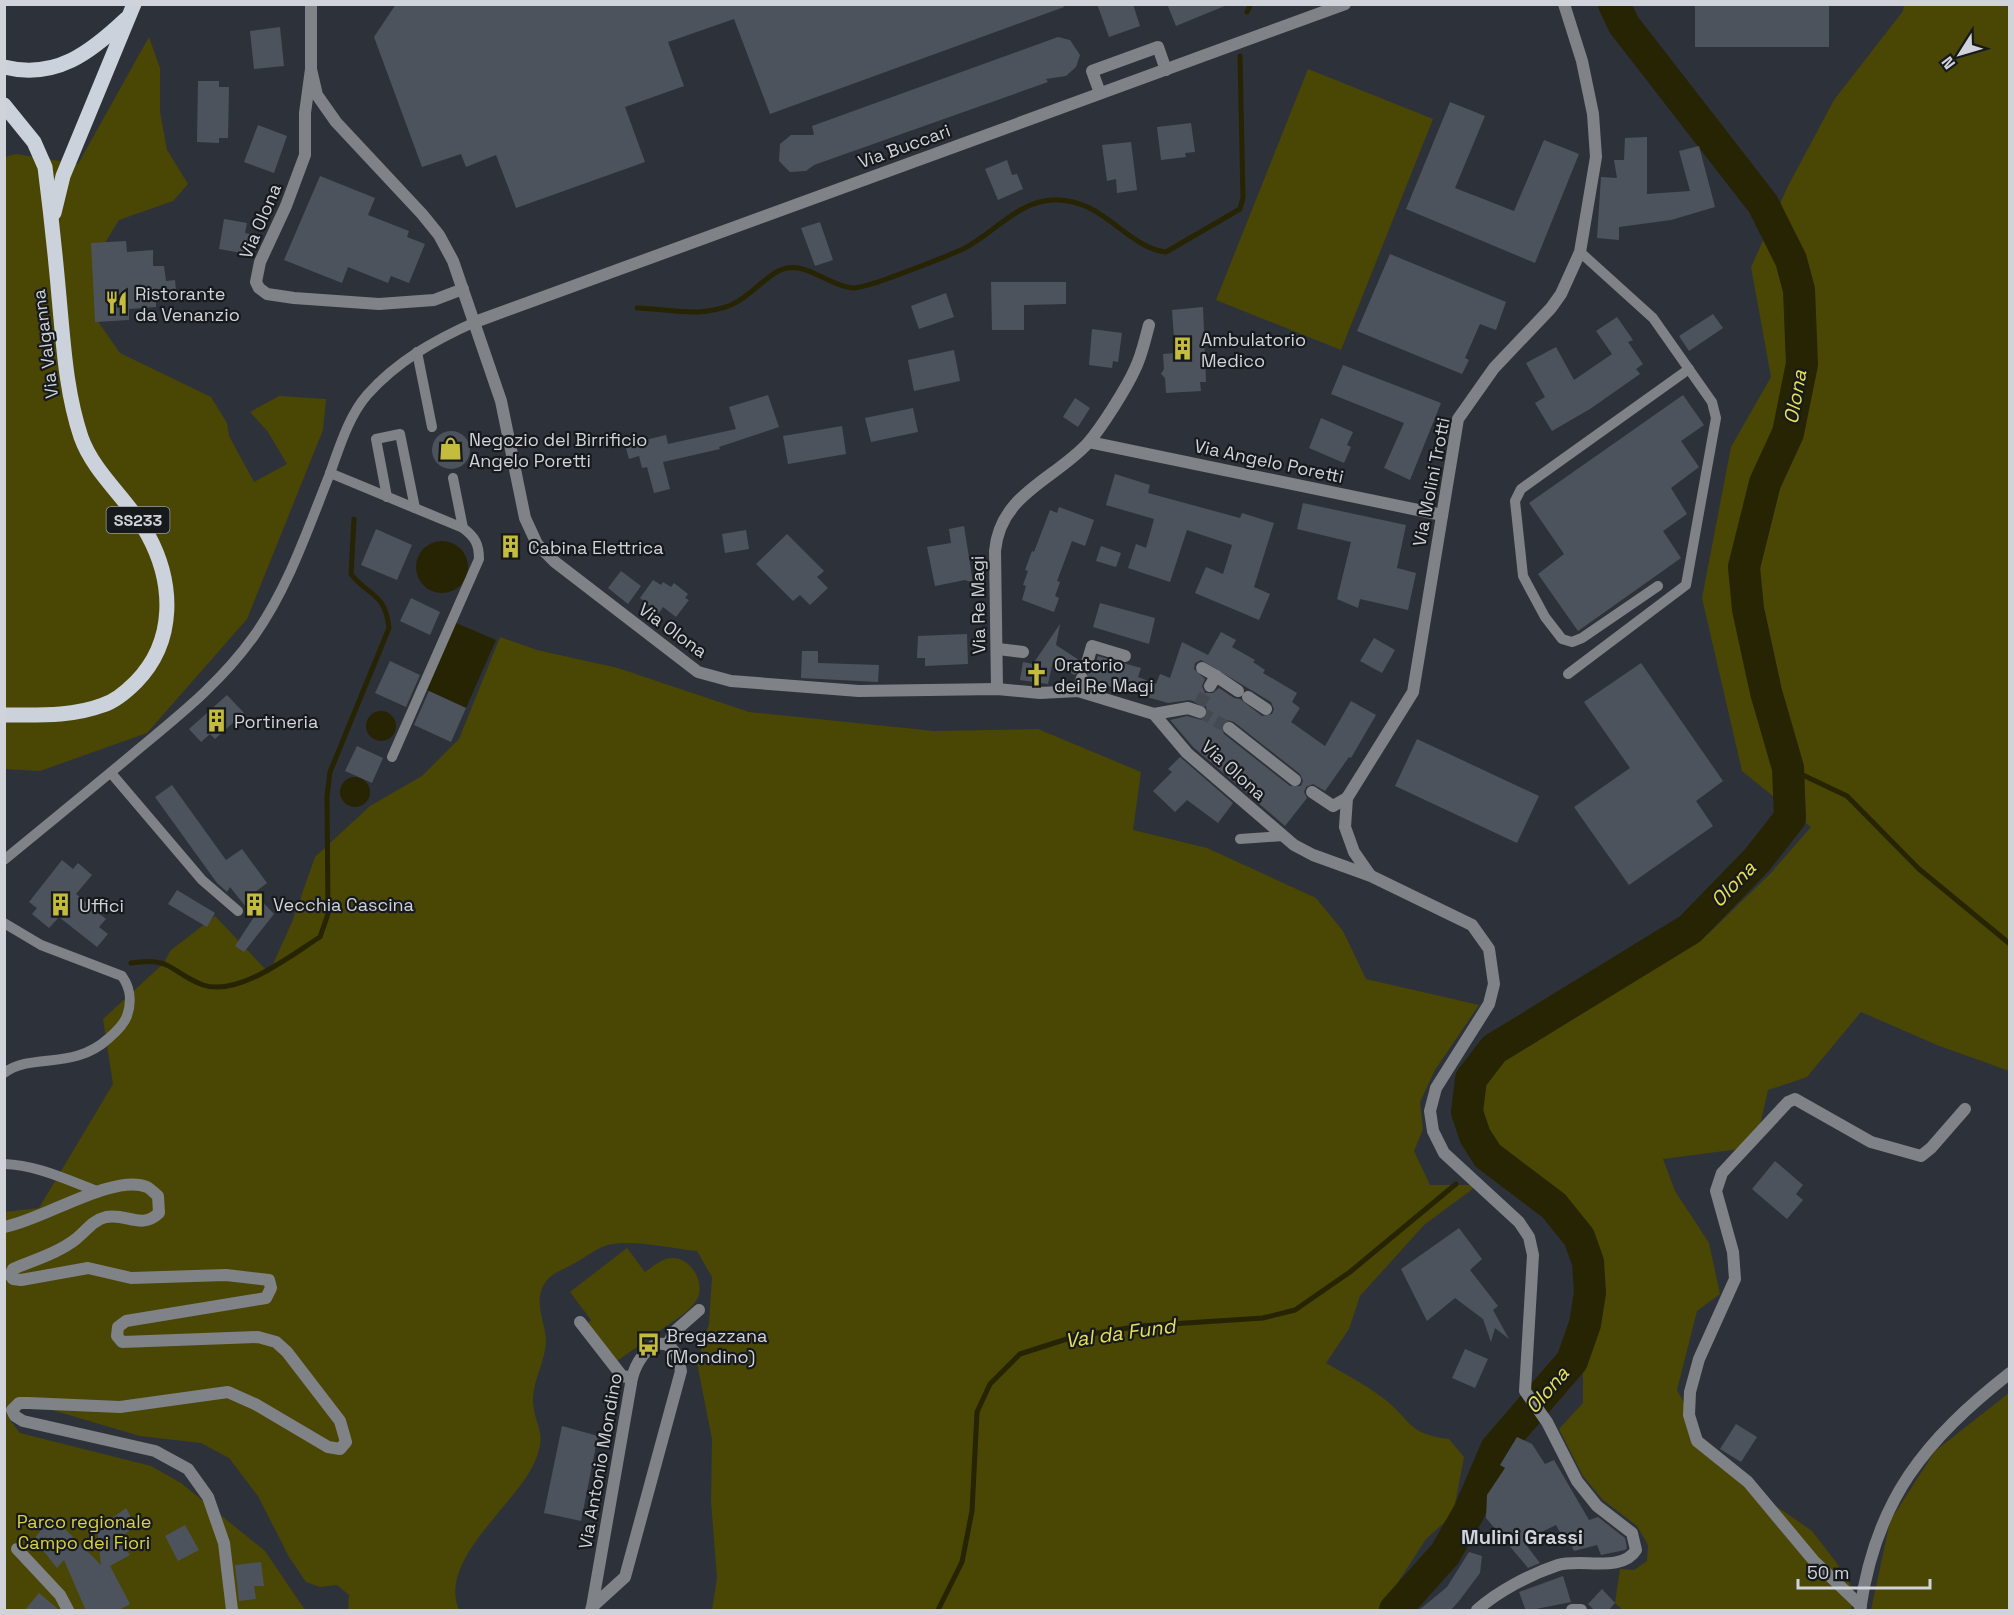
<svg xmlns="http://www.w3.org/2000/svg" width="2014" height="1615" font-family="'Space Grotesk',sans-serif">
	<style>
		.green { fill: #4a4604 }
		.water { fill: #262403 }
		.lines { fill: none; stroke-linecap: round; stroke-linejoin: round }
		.stream { stroke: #262403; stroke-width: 5 }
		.river { stroke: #262403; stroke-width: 32 }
		.building { fill: #4d535c; fill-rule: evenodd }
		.minor-tunnel { stroke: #454a52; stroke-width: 12; stroke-dasharray: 12 6; stroke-linecap: butt }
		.service { stroke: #7f8286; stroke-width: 10 }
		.minor { stroke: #7f8286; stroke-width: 12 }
		.primary { stroke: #ccd2db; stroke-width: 15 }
		.labels { text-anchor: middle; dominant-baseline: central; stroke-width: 4.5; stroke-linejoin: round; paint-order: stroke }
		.shield { fill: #171a1d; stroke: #989ca1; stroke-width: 1.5 }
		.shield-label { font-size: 16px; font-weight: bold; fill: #d0d3d9 }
		.street-label { font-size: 18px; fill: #d0d3d9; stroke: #171a1d }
		.poi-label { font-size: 18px; fill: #d0d3d9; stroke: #171a1d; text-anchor: start }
		.park-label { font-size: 18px; fill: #dad146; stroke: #171a1d }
		.water-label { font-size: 20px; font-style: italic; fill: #e9e058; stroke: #171a1d }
		.neighbourhood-label { font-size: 20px; font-weight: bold; fill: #d0d3d9; stroke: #171a1d }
	</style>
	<rect width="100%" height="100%" fill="#2d323a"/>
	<g class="green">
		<path d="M1904,5H2009V1071L1937,1045L1861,1012L1807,1077L1768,1090L1755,1147L1663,1159L1675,1191L1709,1243L1720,1294L1697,1311L1677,1390L1718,1466L1812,1531L1836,1562L1855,1592L1851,1610H1623L1615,1603L1620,1569L1634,1570L1647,1561L1648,1545L1637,1526L1603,1500L1583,1476L1559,1429L1583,1403V1355L1595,1325L1600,1291L1598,1259L1587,1232L1555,1192L1499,1148L1483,1129L1477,1108L1482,1082L1500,1055L1708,934L1770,874L1811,827L1742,771L1702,598L1731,447L1771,377L1751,267L1788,186L1834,100L1903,11Z"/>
		<path d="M149,37L160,68V112L167,150L188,184L173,201L119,220L94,261L99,323L120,353L211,397L227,423L229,436L254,482L287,464L268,432L250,412L279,396L326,399L323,430L247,619L147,733L40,771L5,769V157L16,154L78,164Z"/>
		<path d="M1308,69L1433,119L1341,350L1216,300Z"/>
		<path d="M500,637L537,650L618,668L749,712L934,731L1038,729L1141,772L1133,830L1207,848L1316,898L1343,931L1366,979L1479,1005L1435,1070L1420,1102L1423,1129L1414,1151L1430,1185H1478L1424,1225L1360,1296L1349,1329L1326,1363C1345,1374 1366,1385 1383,1398C1412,1420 1406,1434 1449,1439L1464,1457L1454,1509L1448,1519L1426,1539L1380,1610H712L717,1578L711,1501L712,1439L697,1363L709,1324L712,1277L697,1251C672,1249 625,1237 602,1247C593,1251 584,1258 575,1263C567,1268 554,1272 548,1279C531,1298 545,1320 546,1340C546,1361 532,1381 533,1402C535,1428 547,1430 536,1459C519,1503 437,1559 459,1610H348L349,1595L337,1585L320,1587L306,1582L289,1557L258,1496L229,1458L201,1443L140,1436L28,1403L11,1405L9,1419L20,1433L151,1466L181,1483L265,1551L305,1610H5L4,1212L39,1208L113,1084L103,1019L164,963L170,951L215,916L269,973L292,922L315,857L370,806L422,776L459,739Z"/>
		<path d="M627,1248L645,1272C652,1267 658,1262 666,1259C685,1253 703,1275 699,1294C697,1302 691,1307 685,1313L617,1361L587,1324L591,1320L570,1292Z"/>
		<path d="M2009,1393V1610H1871L1890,1521L1935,1451Z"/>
	</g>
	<g class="water">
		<circle cx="442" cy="567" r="26"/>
		<path d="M456,623L496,640L466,708L427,690Z"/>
		<circle cx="381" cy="726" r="15"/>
		<circle cx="355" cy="792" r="15"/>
	</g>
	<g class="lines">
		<g class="stream">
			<path d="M1247,12L1251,4"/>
			<path d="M637,308C670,309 699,318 731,305C751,297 769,271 787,268C809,264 830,286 852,288C860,288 871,284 878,282C906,272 936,261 963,249C993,234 1018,201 1053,200C1102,197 1127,248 1166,252L1240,209L1243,198L1240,56"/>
			<path d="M1788,768L1847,796L1919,869L2010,944"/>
			<path d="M131,963C172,956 171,973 203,985C239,997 291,955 320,937L328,914L327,796L330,772L389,628C385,592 369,597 351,574L354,519"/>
			<path d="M1477,1164L1488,1156"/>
			<path d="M938,1610L962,1562L972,1511L977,1412L990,1384L1020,1354L1073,1337L1140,1326L1263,1318L1295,1310L1350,1272L1456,1184"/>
		</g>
		<path class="river" d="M1395,1610L1445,1554L1469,1512L1496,1449L1572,1361L1585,1324L1590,1293L1588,1262L1579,1237L1554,1206L1488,1156L1475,1136L1467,1112L1471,1079L1494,1049L1690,929L1757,860L1790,818L1788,768L1766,692L1748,609L1744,567L1765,483L1788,433L1802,364L1799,290L1791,260L1763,204L1624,25L1614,4"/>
	</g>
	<g class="building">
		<path d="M396,4H1063L1064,7L770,114L734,19L668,42L684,86L625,107L645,162L516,208L496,155L466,167L461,154L422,167L374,37Z"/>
		<path d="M1097,4H1133L1140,26L1109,37Z"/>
		<path d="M1167,4H1227V5L1176,26Z"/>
		<rect x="1695" y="4" width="134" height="43"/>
		<path d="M280,27L284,66L254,69L250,31Z"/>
		<path d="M1058,37L1070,40L1080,55L1076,67L1066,76L1046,79L1048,82L814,165L806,171L790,172L779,161L780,144L791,135H814L812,126Z"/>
		<path d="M198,81H219V87H229L228,138H219V143L197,142Z"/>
		<path d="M1450,102L1485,116L1455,188L1514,211L1544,140L1579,154L1535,263L1406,209Z"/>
		<path d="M1191,123L1195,152L1185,153L1186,157L1161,160L1157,127Z"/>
		<path d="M258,125L287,136L274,173L244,162Z"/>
		<path d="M1647,137V194L1690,191L1679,151L1699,146L1715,207L1671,220L1619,227V240L1597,238L1601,177L1617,178L1614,160H1624L1625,138Z"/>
		<path d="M1131,142L1137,190L1117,193L1116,179L1107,181L1102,145Z"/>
		<path d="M1007,160L1012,175L1017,174L1023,189L998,200L985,169Z"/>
		<path d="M320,176L375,198L368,215L409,231L407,237L425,244L409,283L391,276L388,283L348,267L342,283L284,260Z"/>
		<path d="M224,219L247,223L245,233L250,234L247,254L219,249Z"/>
		<path d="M820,222L833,260L815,266L801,228Z"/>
		<path d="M126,241L127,252L153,250V266H164L166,281L175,280L177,300L156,301V307L129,309V320L95,322L91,243Z"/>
		<path d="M1390,254L1506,302L1496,330L1480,324L1465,358L1469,360L1462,374L1357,331Z"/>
		<path d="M991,282H1066V304L1024,305V330H992Z"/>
		<path d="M946,293L954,317L919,329L911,306Z"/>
		<path d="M1203,307L1206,382H1200L1201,391L1166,393L1165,378L1161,374L1164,369L1163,354L1175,353L1172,310Z"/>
		<path d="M1713,314L1723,328L1689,351L1679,336Z"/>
		<path d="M1617,317L1633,340L1628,342L1643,364L1636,369L1640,374L1590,409L1552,431L1535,403L1545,397L1526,363L1556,347L1574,380L1612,354L1596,331Z"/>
		<path d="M1092,329L1122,333L1118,362L1113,361L1112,368L1089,365Z"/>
		<path d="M954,350L960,381L914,391L908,360Z"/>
		<path d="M1343,365L1441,403L1410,480L1384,468L1404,423L1331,394Z"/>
		<path d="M768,395L779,427L719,447L720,449L663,462L670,489L654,493L647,467L642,468L639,456L629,459L625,445L666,435L668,444L736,429L729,407Z"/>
		<path d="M1683,395L1704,425L1681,441L1699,467L1671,488L1687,514L1663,531L1681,558L1578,631L1538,574L1564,554L1529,503Z"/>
		<path d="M1075,398L1090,408L1078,427L1063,417Z"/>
		<path d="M913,408L918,432L871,442L865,418Z"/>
		<path d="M1321,418L1353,432L1347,445L1351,447L1344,463L1309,448Z"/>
		<path d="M842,426L846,454L788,464L783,436Z"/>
		<circle cx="451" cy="450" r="19"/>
		<path d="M1115,474L1150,485L1148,493L1240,518L1242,513L1274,523L1254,587L1270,594L1259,620L1195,593L1206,567L1223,574L1232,545L1187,530L1170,582L1128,568L1136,544L1146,548L1154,519L1106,505Z"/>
		<path d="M1303,503L1406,525L1397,568L1416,573L1408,610L1360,599L1358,608L1337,599L1351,542L1297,529Z"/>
		<path d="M1059,507L1094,520L1085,546L1072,541L1057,581L1060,582L1055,596L1059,598L1054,612L1022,600L1026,586L1023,585L1028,571L1025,570L1032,551L1034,552L1050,510L1057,513Z"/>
		<path d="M964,526L973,583L965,580L935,586L927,547L951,543L949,529Z"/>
		<path d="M376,529L412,545L397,580L361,565Z"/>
		<path d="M746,530L749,549L725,553L722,534Z"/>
		<path d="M787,534L824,571L817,577L828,588L810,605L800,595L793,601L756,564Z"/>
		<path d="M1101,546L1121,553L1116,567L1096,561Z"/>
		<path d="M621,571L641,586L628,604L608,588Z"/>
		<path d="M653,580L661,585L663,582L671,587L674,583L688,594L685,598L689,600L676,617L663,607L659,613L640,598Z"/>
		<path d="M411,598L440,612L430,635L400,621Z"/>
		<path d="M1100,603L1155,618L1149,644L1093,627Z"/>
		<path d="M1060,624L1056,645L1079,660L1083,670L1074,675L1053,661L1048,684L1020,680L1023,662L1033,664Z"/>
		<path d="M1221,632L1236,640L1232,647L1255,660L1253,662L1265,670L1263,673L1297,693L1292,702L1300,708L1291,722L1325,746L1351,701L1376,715L1351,758L1349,757L1325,791L1313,784L1306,787L1304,792L1307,798L1285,826L1193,747L1170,720L1187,716L1202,720L1208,714L1206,706L1190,700L1168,703L1090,681L1086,671L1093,669L1098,656L1141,668L1138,677L1156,684L1160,674L1170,678L1182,642L1208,655ZM1201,660L1271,702L1274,709L1272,714L1262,716L1240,699L1234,698L1219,688L1213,693H1205L1202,686L1205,679L1194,669L1195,663ZM1227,720L1234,722L1300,774L1303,781L1301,786H1290L1224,734L1221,726Z"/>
		<path d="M967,634L968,664L925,666V658H917L918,636Z"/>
		<path d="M1374,638L1395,650L1382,673L1360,661Z"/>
		<path d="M802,651H818V663L879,665L878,682L801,678Z"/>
		<path d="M390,661L420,675L406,707L375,693Z"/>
		<path d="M1641,663L1723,781L1696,801L1713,826L1629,885L1574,807L1630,768L1584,702Z"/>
		<path d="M429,691L466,708L451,742L414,725Z"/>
		<path d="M227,695L244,713L215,739L210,734L201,742L189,729Z"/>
		<path d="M1417,739L1539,796L1517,843L1395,786Z"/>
		<path d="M357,746L383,758L372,783L345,771Z"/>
		<path d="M1180,757L1233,803L1218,823L1187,800L1175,812L1153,791L1172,772L1168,769Z"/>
		<path d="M172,785L226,860L242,849L267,883L254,893L274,914L244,952L235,946L254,917L230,887L227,892L217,883L155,797Z"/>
		<path d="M62,860L73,869L78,863L92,875L76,894L106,919L99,927L108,934L97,947L59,917L49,928L32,914L37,908L29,902Z"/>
		<path d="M177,890L215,913L207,927L168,904Z"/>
		<path d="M1775,1161L1803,1185L1796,1194L1803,1200L1787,1219L1752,1189Z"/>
		<path d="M1459,1228L1482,1259L1470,1270L1498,1306L1493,1310L1509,1339L1495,1328L1491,1342L1483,1319L1455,1298L1427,1321L1401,1269Z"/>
		<path d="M1465,1349L1488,1359L1475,1388L1452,1378Z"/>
		<path d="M1736,1424L1757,1437L1741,1462L1720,1449Z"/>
		<path d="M562,1426L598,1436L581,1521L544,1513Z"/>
		<path d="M1517,1437L1532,1444L1545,1464L1554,1460L1589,1520L1598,1517L1625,1538L1627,1548L1625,1550L1601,1555L1597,1545L1574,1551L1568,1539L1564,1540L1556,1525L1523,1541L1540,1563L1528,1568L1486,1518L1487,1495L1505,1468L1500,1465Z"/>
		<path d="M126,1508L136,1526L118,1539L130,1555L110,1566L130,1604L117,1611H86L64,1560L57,1568L34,1539L52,1516L101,1565L97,1529Z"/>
		<path d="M185,1525L199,1550L178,1561L165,1536Z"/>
		<path d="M1469,1552L1482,1556L1480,1573L1459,1601L1450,1611H1418L1447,1587Z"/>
		<path d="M261,1562L264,1586H254L256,1599L239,1601L235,1565Z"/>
		<path d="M1563,1576L1571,1602L1526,1611L1519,1592Z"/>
		<path d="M1602,1589L1615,1603L1608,1611H1595L1588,1604Z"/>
		<path d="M39,1593L58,1609L59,1611H24Z"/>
	</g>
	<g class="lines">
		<g class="minor-tunnel">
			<path d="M1199,705L1210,686"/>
			<path d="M1200,712L1229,728"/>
		</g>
		<g class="service">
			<path d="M417,352L432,427"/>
			<path d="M330,473L463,528C475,537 479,544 479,559L392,757"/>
			<path d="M453,478L463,528"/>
			<path d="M387,497L376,439L400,434L415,508"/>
			<path d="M1658,586L1582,638L1572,642L1562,639L1545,617L1523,576L1515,501L1521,489L1689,369"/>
			<path d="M1568,674L1686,585L1716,418L1712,402L1653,318L1580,252"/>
			<path d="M111,773L202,880L238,911"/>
			<path d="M1240,839L1283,836"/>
			<path d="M4,860C50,822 96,785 141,747C182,713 223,680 254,636C288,588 307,531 329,476C339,449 348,417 367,395C397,361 435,340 475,322"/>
			<path d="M4,923L41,945L122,976C131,989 132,1001 127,1016C124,1024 116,1032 109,1038C73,1071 33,1052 4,1073"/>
			<path d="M4,1164C37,1165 67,1180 97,1191"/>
		</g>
		<g class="minor">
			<path d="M311,4V69L305,113V155L286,206L260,262L256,282L259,288L267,294L294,298L379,304L434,300L463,289"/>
			<path d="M311,69L317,95L336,122L422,214L439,235L453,261L501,401L525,518L537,544L555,562L698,672L731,681L859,691L997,689L1040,693L1078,691L1154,714L1187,753L1294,845L1313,855L1371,876L1472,925L1489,949L1494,984L1489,1004L1436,1088L1430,1111L1433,1131L1444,1153L1519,1222L1529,1237L1533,1255L1525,1391L1547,1422L1577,1481L1597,1506L1632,1533L1636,1550C1622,1573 1581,1558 1558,1565C1531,1574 1498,1591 1477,1610"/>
			<path d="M1100,93L1092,71L1158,47L1166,70"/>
			<path d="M475,322L1345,4"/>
			<path d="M1089,442L1442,515"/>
			<path d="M998,649L1023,652"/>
			<path d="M1087,663L1092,646L1125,656"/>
			<path d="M1202,668L1216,676"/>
			<path d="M1210,686L1216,676L1238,691"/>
			<path d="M997,689L995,551C1000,494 1054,480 1088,443C1102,427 1127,387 1135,369C1142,355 1145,339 1149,325"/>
			<path d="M1078,691L1082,678"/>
			<path d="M1248,697L1266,709"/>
			<path d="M1154,714L1188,708L1200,712"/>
			<path d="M1229,728L1295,780"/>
			<path d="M1312,792L1333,806L1347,798"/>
			<path d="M1370,875L1354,852L1345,827L1347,798L1413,692L1458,419L1494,368L1551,308L1561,294L1580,252L1596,157L1593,114L1582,61L1564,4"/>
			<path d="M4,1227C41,1221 113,1173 147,1187C151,1189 155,1194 158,1196L159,1213C141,1230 127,1213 106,1217C93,1220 86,1231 76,1239C58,1253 34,1260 13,1269L10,1275L13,1279L21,1280L88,1268L131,1278L226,1275L269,1280L271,1288L266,1298L126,1321L118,1327L117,1336L122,1342L258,1337L276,1342L287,1352L340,1421L346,1442L340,1449L328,1447L255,1404L228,1392L120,1407L28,1403H19L12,1410L15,1416L23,1421L155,1451L188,1469L208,1497L224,1543L232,1610"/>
			<path d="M580,1322L622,1376L632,1378"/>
			<path d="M668,1344L674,1332L699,1310"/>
			<path d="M17,1549L60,1595L68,1610"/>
			<path d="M1861,1606L1814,1561L1748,1482L1697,1441L1689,1415L1690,1392L1699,1359L1735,1279L1733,1252L1716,1191L1722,1173L1788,1102L1795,1099L1871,1142L1921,1156L1931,1148L1965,1109"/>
			<path d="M591,1610L592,1607L632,1378C641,1344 673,1325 681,1371L625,1577L592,1607"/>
			<path d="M1572,1610H1581"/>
			<path d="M1860,1610C1876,1499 1925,1440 2010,1373"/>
		</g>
		<g class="primary">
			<path d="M4,67C56,80 91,52 126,19"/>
			<path d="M4,105L34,142L45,167C51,214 56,261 60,308C64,352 67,395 81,437C94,474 130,501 148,535C174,583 176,641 136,682C127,691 116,701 103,705C71,717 38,715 4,715"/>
			<path d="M54,213L63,176L134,4"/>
		</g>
	</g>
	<defs>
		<symbol id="restaurant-bare" viewBox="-9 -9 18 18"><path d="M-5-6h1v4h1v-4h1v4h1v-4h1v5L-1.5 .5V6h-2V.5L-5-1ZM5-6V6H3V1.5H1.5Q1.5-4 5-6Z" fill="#c5bc3d" stroke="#171a1d" stroke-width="2.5" paint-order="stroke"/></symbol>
		<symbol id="building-bare" viewBox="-9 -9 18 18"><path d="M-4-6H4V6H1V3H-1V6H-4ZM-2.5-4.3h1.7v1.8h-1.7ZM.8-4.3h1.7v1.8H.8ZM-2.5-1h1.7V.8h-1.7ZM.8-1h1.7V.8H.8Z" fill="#c5bc3d" stroke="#171a1d" stroke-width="2.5" paint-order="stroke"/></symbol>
		<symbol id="shop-bare" viewBox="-9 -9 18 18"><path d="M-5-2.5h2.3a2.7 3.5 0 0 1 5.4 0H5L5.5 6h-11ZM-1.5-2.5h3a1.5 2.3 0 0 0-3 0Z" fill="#c5bc3d" stroke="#171a1d" stroke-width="2.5" paint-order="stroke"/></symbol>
		<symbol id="church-bare" viewBox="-9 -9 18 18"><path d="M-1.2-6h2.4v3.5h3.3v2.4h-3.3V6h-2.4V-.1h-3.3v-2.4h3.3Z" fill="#c5bc3d" stroke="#171a1d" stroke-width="2.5" paint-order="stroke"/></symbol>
		<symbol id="bus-bare" viewBox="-9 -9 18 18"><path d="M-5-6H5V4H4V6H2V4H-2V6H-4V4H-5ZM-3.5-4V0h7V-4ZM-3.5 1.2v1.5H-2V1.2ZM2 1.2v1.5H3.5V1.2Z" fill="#c5bc3d" stroke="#171a1d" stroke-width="2.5" paint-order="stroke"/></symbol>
	</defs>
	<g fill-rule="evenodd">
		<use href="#restaurant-bare" x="100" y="286" width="33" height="33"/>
		<use href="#building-bare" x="1166" y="332" width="33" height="33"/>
		<use href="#shop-bare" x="434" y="432" width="33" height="33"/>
		<use href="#building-bare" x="494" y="530" width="33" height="33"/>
		<use href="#church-bare" x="1020" y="658" width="33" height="33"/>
		<use href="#building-bare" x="200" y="704" width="33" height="33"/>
		<use href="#building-bare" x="238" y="888" width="33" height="33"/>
		<use href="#building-bare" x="44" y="888" width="33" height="33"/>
		<use href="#bus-bare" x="632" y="1328" width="33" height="33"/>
	</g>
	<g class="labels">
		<rect class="shield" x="106.5" y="507" width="63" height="26" rx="4.5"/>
		<g class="shield-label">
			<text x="138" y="520">SS233</text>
		</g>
		<g class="street-label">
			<text transform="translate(904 146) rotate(-20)">Via Buccari</text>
			<text transform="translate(260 221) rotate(-67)">Via Olona</text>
			<text transform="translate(45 344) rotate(-97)">Via Valganna</text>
			<text transform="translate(1269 461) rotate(12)">Via Angelo Poretti</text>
			<text transform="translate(1431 482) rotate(-79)">Via Molini Trotti</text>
			<text transform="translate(978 605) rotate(-91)">Via Re Magi</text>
			<text transform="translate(673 630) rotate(36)">Via Olona</text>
			<text transform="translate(1234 770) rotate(42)">Via Olona</text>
			<text transform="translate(600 1461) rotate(-80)">Via Antonio Mondino</text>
		</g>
		<g class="poi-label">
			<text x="135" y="293">Ristorante<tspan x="135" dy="21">da Venanzio</tspan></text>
			<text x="1201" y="339">Ambulatorio<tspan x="1201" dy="21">Medico</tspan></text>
			<text x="469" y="439">Negozio del Birrificio<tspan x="469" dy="21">Angelo Poretti</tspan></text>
			<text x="528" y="547">Cabina Elettrica</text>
			<text x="1054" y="664">Oratorio<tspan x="1054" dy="21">dei Re Magi</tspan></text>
			<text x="234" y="721">Portineria</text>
			<text x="273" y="904">Vecchia Cascina</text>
			<text x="79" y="905">Uffici</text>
			<text x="666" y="1335">Bregazzana<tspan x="666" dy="21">(Mondino)</tspan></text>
		</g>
		<g class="park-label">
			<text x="84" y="1521">Parco regionale<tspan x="84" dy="21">Campo dei Fiori</tspan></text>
		</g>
		<g class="water-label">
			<text transform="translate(1795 397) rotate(-80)">Olona</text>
			<text transform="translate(1733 884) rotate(-46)">Olona</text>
			<text transform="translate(1120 1333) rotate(-8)">Val da Fund</text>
			<text transform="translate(1547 1390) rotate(-49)">Olona</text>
		</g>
		<g class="neighbourhood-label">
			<text x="1522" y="1537">Mulini Grassi</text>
		</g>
	</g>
	<rect width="2014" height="1615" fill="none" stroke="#d0d3d9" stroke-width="12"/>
	<g transform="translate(1960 54) rotate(233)" stroke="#171a1d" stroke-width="4.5" paint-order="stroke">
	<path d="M0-4.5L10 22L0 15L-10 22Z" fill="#d0d3d9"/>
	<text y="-9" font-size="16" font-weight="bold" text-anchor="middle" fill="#d0d3d9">N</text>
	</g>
	<path d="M1798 1579v9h132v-9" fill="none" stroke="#d0d3d9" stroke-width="3"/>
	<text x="1807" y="1579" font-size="18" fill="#d0d3d9" stroke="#171a1d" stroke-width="4.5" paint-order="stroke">50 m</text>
</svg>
